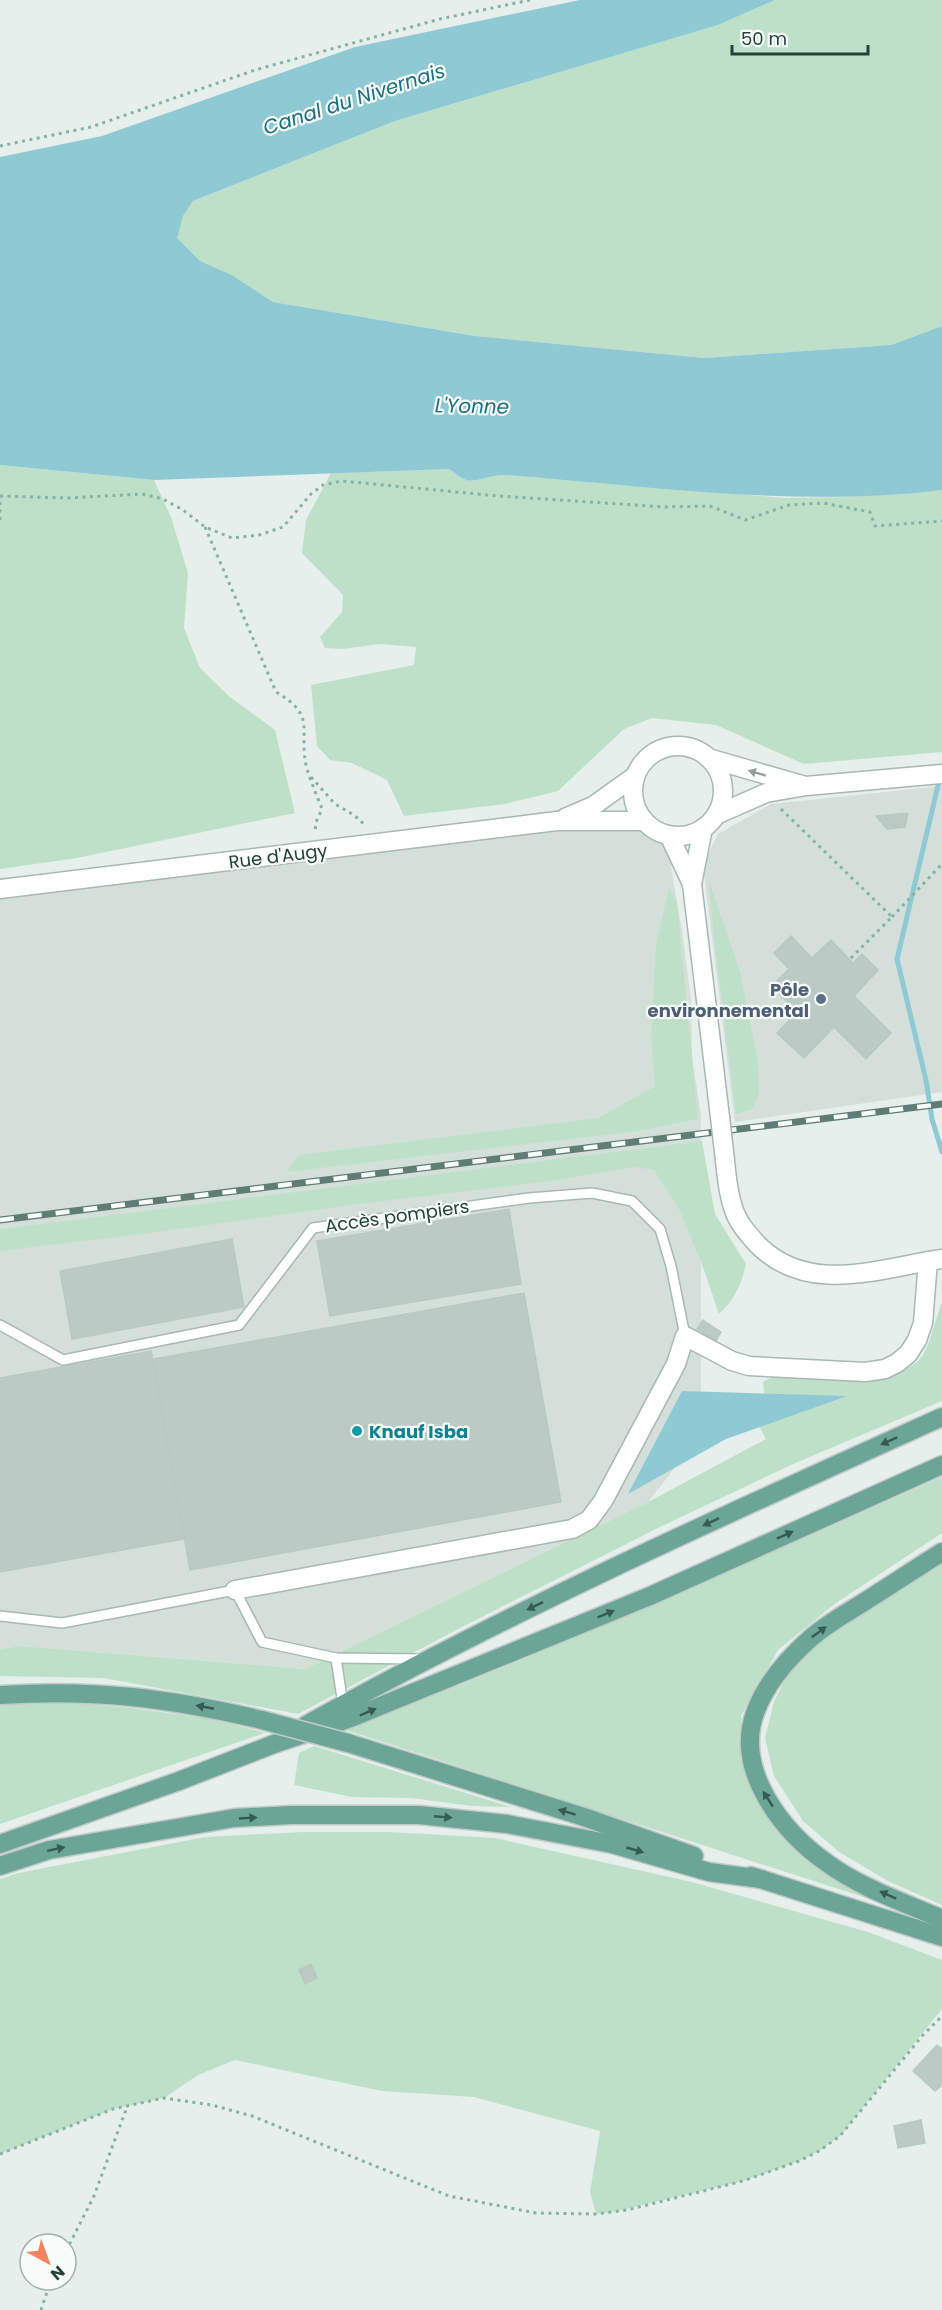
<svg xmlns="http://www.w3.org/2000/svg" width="942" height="2310" font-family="Poppins,sans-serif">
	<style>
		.built { fill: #d4dfda }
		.green { fill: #bfe0c8 }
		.water { fill: #8ec9d4 }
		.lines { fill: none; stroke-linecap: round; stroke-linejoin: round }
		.stream { stroke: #8ec9d4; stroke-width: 5 }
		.building { fill: #bbcac4; stroke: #b8c9c2; stroke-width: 1.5 }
		.lane-casing { stroke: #a8b8b2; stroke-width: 12 }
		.street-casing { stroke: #a8b8b2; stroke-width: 21 }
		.primary-casing { stroke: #c2cac8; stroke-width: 21 }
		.path { stroke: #86b3a5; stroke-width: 3; stroke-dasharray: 3 4.5; stroke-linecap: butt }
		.lane { stroke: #fff; stroke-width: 9 }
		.street { stroke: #fff; stroke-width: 18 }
		.primary { stroke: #6aa596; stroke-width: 18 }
		.rail-casing { stroke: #5f7d75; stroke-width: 7 }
		.rail { stroke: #f7fbf9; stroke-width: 4.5; stroke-dasharray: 14; stroke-linecap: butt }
		.street-bridge-casing { stroke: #a8b8b2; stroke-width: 21; stroke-linecap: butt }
		.primary-bridge-casing { stroke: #c2cac8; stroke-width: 21; stroke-linecap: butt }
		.street-bridge { stroke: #fff; stroke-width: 18 }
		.primary-bridge { stroke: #6aa596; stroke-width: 18 }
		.oneway { fill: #92a09c }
		.oneway2 { fill: #365b51 }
		.service-dot { fill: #5c6f8a; stroke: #f7fbf9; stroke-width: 2 }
		.culture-dot { fill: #0f9aa8; stroke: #f7fbf9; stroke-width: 2 }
		.labels { text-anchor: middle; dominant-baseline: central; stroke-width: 4.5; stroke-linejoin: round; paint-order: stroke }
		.street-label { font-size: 18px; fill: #24423a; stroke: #f7fbf9 }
		.service-label { font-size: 18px; font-weight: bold; fill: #4e5e75; stroke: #f7fbf9; text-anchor: end }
		.culture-label { font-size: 18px; font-weight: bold; fill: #0d838f; stroke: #f7fbf9; text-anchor: start }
		.water-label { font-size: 20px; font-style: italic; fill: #1c6f80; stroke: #f7fbf9 }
	</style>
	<rect width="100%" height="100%" fill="#e6efeb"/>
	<g class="built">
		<path d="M942,786V1092L735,1122L703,865L718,834L771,804Z"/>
		<path d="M619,811L668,850L682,931L691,1000L692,1057L701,1115V1435L648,1502L305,1669L21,1646L0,1649V878L495,833Z"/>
	</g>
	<g class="green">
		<path d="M775,0H942V326L891,345L704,358L475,336L273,302L232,275L200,261L176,238L183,216L193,201L395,121L718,25Z"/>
		<path d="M0,465L154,480L171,517L188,573L184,628L200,668L230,697L275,730L295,813L77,858L0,869Z"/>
		<path d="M449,469C454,472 460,478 466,480C475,483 492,474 505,475L785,498L846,497L942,490V752L804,764L716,725L652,718L624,729L558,791L505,804L404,816L387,780L352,763L330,760L317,746L311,685L414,665L416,647L381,644L342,649L325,648L320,637L342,612L343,595L302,553L306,520L331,473Z"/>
		<path d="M709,881L740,972L758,1063L759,1095L752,1109L736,1114L714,938Z"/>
		<path d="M669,887L677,903L698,1119L639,1131L286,1172L299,1155L598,1118L655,1086L651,1034L656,945Z"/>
		<path d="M702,1141L715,1214L746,1264C741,1285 735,1299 719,1314L702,1264L678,1207L654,1170L636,1167L543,1182L374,1202L142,1234L0,1251V1229Z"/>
		<path d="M942,1302V1401L793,1464L658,1528L464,1626L298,1714L104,1678L0,1676V1649L21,1646L305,1669L648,1502L766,1439L752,1413L766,1409L763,1382L772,1377C811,1378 899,1390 923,1355C930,1344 937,1315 942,1302Z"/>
		<path d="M942,1477V1533L836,1603L778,1650L741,1716L747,1776L777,1822L885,1904L346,1730C547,1653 744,1565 942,1477Z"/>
		<path d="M942,1562V1905L888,1881L839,1852L803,1821L774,1776L765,1738L774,1702L786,1677L819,1640L909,1585Z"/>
		<path d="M40,1700L131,1708L214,1719L265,1733L0,1824V1704Z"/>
		<path d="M314,1746L511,1807L472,1806L411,1798L352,1797L294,1785L299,1753Z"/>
		<path d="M302,1832H390L495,1838L692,1882L868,1932L942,1960V2009L840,2136L819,2151L799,2161L743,2181L617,2211L596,2214L590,2192L600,2131L474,2097L382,2091L235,2060L198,2075L164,2098L113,2109L0,2154V1879L18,1873L205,1837Z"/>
	</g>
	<g class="water">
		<path d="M580,0H775L718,25L395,121L193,201L183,216L177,238L200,261L232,275L273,302L475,336L704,358L891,345L942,326V490C796,508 651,486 505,475C492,474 475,483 466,480C460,478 454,472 449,469L154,480L0,465V157L102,136L355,47Z"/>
		<path d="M682,1391L847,1396L726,1439L628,1494Z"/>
	</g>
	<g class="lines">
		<path class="stream" d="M940,777L897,959L926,1080L932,1119L942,1152"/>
	</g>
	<g class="building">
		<path d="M908,813L905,827L887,829L876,816Z"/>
		<path d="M903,818L904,825L893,827L892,819Z"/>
		<path d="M791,936L812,958L831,940L853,963L862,954L878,970L854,996L891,1033L866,1059L834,1027L804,1058L777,1033L804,1005L802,1002L795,1010L772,986L789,969L774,953Z"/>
		<path d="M509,1209L521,1284L330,1316L317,1241Z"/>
		<path d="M232,1239L244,1307L72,1339L60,1271Z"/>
		<path d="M524,1293L561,1502L190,1570L153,1359Z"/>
		<path d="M703,1320L721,1332L716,1341L697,1329Z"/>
		<path d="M151,1351L184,1539L0,1572V1378Z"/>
		<path d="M311,1964L317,1978L305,1984L299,1970Z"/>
		<path d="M937,2045L942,2049V2085L935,2091L913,2071Z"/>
		<path d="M921,2120L925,2143L898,2148L894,2126Z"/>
	</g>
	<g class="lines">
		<defs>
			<g id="lane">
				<path d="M0,1325L63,1360L239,1325L313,1228L529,1198L592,1193L632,1201L660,1229L671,1266L685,1336"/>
				<path d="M0,1616L62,1623L235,1590L262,1642L336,1658L422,1659"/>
				<path d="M336,1658L343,1705"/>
			</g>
			<g id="street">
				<circle cx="678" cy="791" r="45"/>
				<path d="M708,758L802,785"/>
				<path d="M716,815L766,793L806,786L942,774"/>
				<path d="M565,818L593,806L635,776"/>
				<path d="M703,828L692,884L720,1117"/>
				<path d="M669,835L692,884"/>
				<path d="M0,889L557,821H643"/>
				<path d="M723,1143C726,1164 726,1187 733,1207C737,1222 748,1234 758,1245C809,1296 880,1268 942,1259"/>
				<path d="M235,1590L572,1529L589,1520L603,1501L676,1364L685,1336L732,1361L749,1366L865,1372L885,1369L897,1363L908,1354L917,1340L923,1323L928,1261"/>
			</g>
			<g id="primary">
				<path d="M942,1552C915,1569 888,1587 861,1604C845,1614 827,1624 812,1637C788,1658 766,1682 755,1713C734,1771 783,1832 827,1863C861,1888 903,1902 942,1919"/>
				<path d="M0,1695C95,1689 169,1698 262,1720"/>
				<path d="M306,1725C512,1610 727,1514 942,1417"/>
				<path d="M348,1743L584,1817L694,1856"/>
				<path d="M0,1844L179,1781L274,1744L351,1718L650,1596L942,1465"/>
				<path d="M0,1866L49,1850L234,1818L291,1815H419L507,1824L612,1844L709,1872L761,1879"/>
				<path d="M751,1876L942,1937"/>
			</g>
		</defs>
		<use href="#lane" class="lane-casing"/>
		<use href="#street" class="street-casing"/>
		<use href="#primary" class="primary-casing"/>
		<g class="path">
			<path d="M0,146L91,127L255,70L440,19L530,0"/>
			<path d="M0,496L68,498L142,494L163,499L183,510L205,527L232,538L259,535L283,527L311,494L323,485L342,481L498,496L665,507L710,506L745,520L789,505L823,503L870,512L875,526L942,521"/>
			<path d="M0,520V497"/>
			<path d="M205,527L276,692C319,717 297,730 307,769C311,782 317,796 322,809L316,822L315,832"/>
			<path d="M311,777L335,804L354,815L366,826"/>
			<path d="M781,809L892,917L850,959"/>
			<path d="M892,917L942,864"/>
			<path d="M0,2154L113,2109L164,2098L212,2105L252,2116L449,2196L536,2213L596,2214L627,2210L743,2181L799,2161L819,2151L840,2136L923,2035L942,2016"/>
			<path d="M66,2251L94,2196L127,2107"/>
			<path d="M41,2310L51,2280"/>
		</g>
		<use href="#lane" class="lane"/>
		<use href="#street" class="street"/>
		<use href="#primary" class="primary"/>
		<defs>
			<path id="rail" d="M0,1220L942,1104"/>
		</defs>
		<use href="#rail" class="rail-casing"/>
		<use href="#rail" class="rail"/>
		<defs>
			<path id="street-bridge" d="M720,1117L723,1143"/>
			<path id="primary-bridge" d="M262,1720L348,1743"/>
		</defs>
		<use href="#street-bridge" class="street-bridge-casing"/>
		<use href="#primary-bridge" class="primary-bridge-casing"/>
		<use href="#street-bridge" class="street-bridge"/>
		<use href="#primary-bridge" class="primary-bridge"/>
	</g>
	<defs><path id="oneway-solid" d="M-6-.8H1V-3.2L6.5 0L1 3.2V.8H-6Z" transform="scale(1.5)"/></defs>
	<use class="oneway" href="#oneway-solid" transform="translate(757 773) rotate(-164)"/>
	<g class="oneway2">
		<use href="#oneway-solid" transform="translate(889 1441) rotate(156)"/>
		<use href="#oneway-solid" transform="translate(711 1522) rotate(155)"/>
		<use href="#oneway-solid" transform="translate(785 1535) rotate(-24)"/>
		<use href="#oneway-solid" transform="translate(535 1606) rotate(154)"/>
		<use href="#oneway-solid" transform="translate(606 1614) rotate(-22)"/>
		<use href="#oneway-solid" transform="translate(819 1632) rotate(-36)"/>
		<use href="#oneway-solid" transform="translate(205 1707) rotate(-169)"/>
		<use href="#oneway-solid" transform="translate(368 1712) rotate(-23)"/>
		<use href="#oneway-solid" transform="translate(768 1799) rotate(-123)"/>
		<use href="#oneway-solid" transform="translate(567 1812) rotate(-163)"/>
		<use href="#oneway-solid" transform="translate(443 1817) rotate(5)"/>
		<use href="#oneway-solid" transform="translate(248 1818) rotate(-3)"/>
		<use href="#oneway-solid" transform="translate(56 1849) rotate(-12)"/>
		<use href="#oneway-solid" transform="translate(635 1850) rotate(16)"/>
		<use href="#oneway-solid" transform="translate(888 1895) rotate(-156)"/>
	</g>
	<circle class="service-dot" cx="821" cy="999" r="6"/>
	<circle class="culture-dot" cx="357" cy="1431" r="6"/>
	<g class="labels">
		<g class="street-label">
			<text transform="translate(278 856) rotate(-7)">Rue d'Augy</text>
			<text transform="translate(397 1216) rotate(-8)">Accès pompiers</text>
		</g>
		<g class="service-label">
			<text x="809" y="989">Pôle<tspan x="809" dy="21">environnemental</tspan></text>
		</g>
		<g class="culture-label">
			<text x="369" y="1431">Knauf Isba</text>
		</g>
		<g class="water-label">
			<text transform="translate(354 99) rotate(-18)">Canal du Nivernais</text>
			<text transform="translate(472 406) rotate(1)">L'Yonne</text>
		</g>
	</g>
	<g transform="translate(48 2262) rotate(139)"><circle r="28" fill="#f7fbf9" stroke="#a3b1ad" stroke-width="1.5"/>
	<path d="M0-4.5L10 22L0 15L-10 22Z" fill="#f4845f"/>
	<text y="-9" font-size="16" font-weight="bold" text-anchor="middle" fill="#24423a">N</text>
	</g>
	<path d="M732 45v9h136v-9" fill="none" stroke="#24423a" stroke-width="3"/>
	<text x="741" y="45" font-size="18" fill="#24423a" stroke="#f7fbf9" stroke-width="4.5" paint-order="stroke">50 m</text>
</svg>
